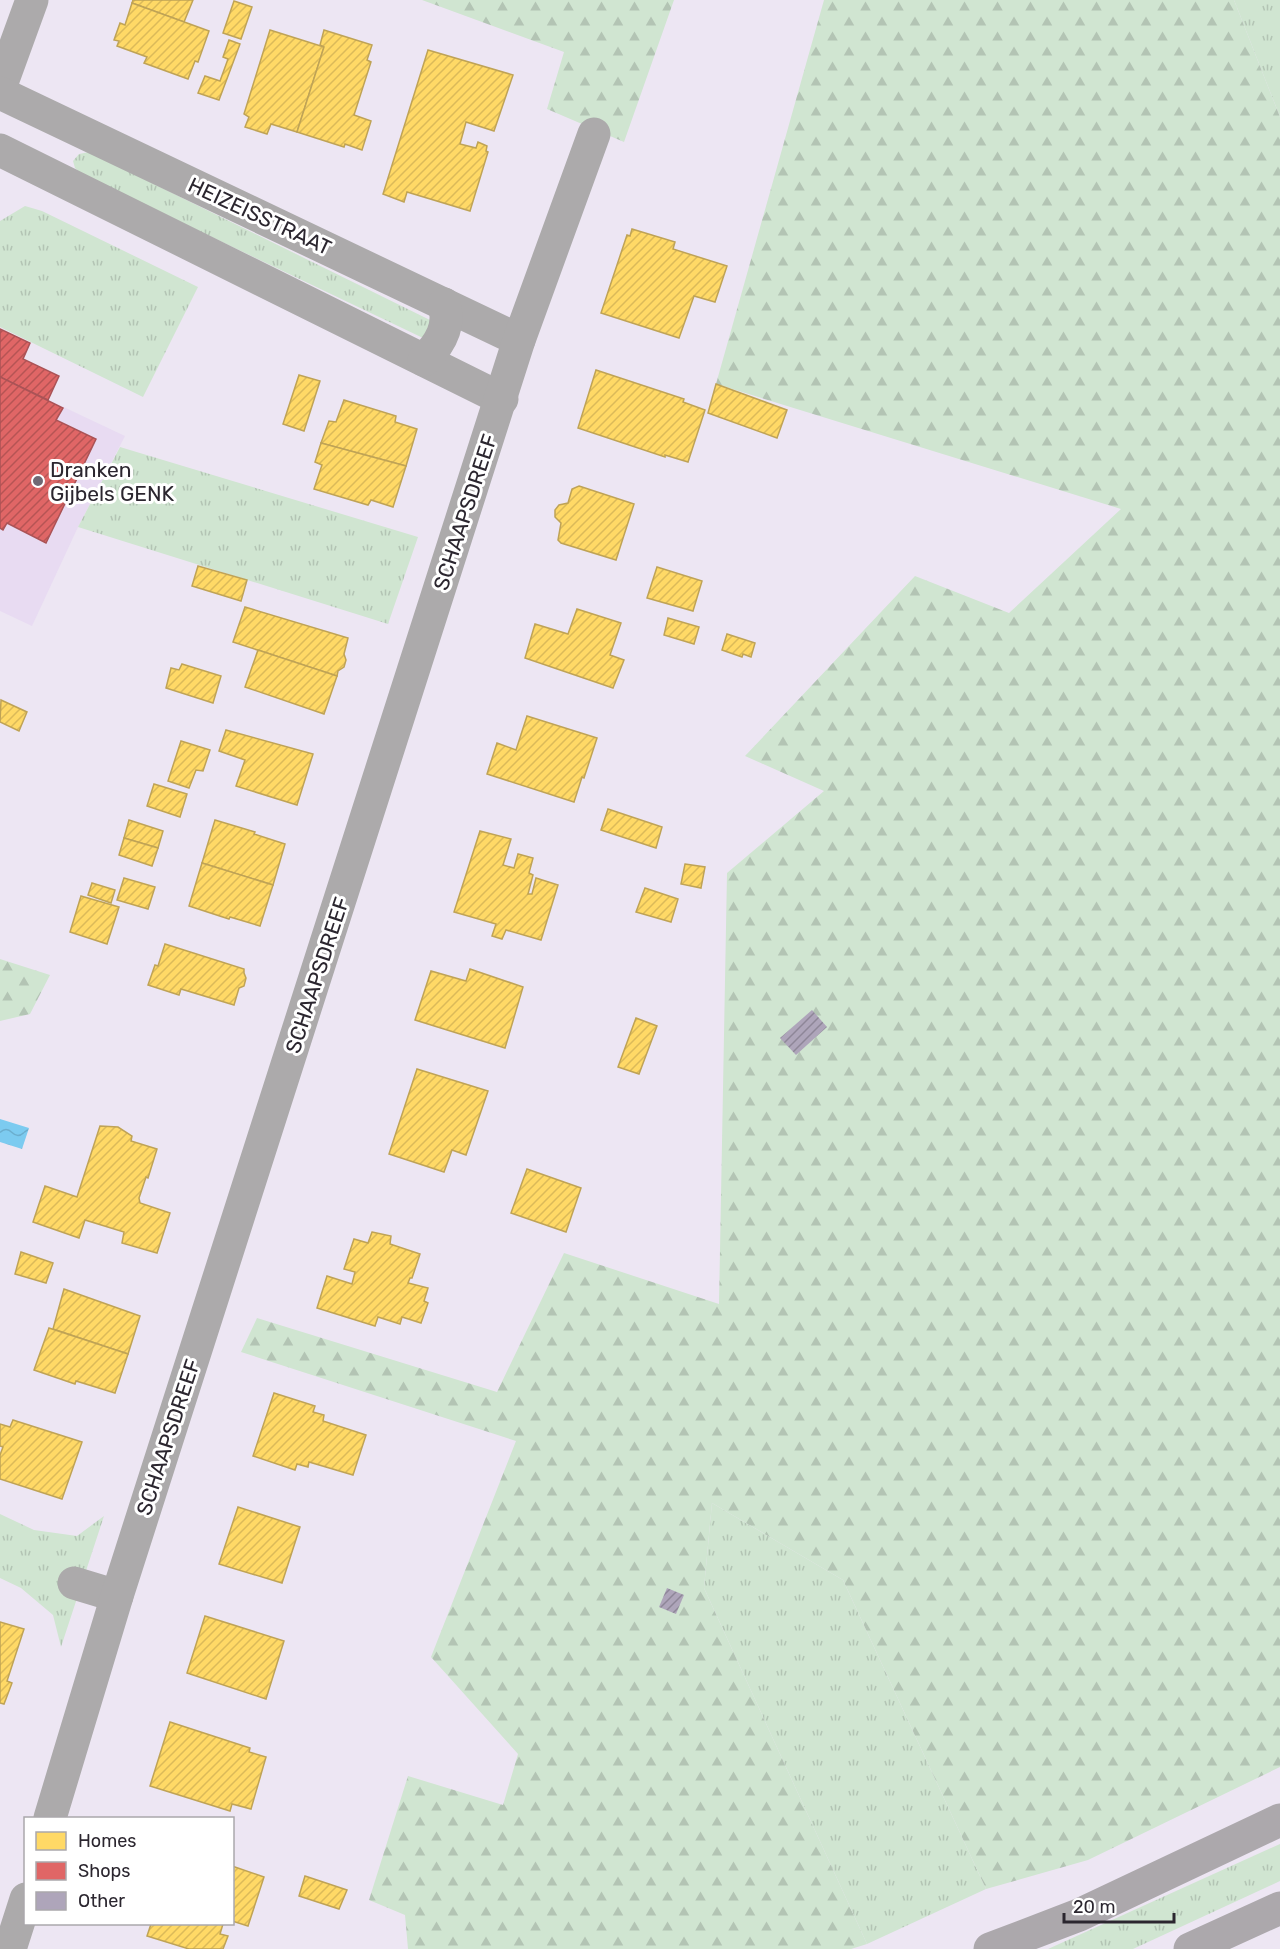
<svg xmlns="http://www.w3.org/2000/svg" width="1280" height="1949" font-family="Rubik,sans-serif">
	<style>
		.built { fill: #e8dbf2 }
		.grass { fill: url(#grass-tufts) }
		.forest { fill: url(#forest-firs) }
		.water { fill: url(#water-waves) }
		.homes { fill: url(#homes-hatch); stroke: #bfa356; stroke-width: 1.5 }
		.shops { fill: url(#shops-hatch); stroke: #aa5356; stroke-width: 1.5 }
		.building { fill: url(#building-hatch) }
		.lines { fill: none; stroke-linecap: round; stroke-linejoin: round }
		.minor { stroke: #acaaab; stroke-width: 33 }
		.highway { stroke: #aca8ac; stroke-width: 33 }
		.poi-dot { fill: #6f6974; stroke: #fff; stroke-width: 2 }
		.labels { text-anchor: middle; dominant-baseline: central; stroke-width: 6; stroke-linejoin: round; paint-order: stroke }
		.street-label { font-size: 21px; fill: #2b262f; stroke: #fff }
		.poi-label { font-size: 21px; fill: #2b262f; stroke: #fff; text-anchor: start }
	</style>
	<defs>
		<pattern id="grass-tufts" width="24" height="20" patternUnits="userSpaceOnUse" patternTransform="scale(1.5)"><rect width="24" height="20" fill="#d0e5d1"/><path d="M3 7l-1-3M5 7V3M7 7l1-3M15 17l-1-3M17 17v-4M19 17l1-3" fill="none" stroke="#b3c4b4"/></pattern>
		<pattern id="forest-firs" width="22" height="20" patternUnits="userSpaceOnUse" patternTransform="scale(1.5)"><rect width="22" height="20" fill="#d0e5d1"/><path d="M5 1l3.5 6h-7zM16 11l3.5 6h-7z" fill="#b3c4b4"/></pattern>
		<pattern id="water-waves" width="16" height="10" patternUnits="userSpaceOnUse" patternTransform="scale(1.5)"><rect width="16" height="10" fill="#7ccbf0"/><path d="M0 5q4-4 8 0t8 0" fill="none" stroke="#6baece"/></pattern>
		<pattern id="homes-hatch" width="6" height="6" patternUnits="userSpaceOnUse" patternTransform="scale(1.5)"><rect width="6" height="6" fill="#ffd966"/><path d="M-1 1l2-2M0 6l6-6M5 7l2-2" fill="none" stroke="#dbba59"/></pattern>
		<pattern id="shops-hatch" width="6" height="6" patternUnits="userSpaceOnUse" patternTransform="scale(1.5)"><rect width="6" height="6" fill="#e06666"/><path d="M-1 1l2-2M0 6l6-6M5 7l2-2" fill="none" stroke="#b65454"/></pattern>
		<pattern id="building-hatch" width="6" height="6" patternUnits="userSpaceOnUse" patternTransform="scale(1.5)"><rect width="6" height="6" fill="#aea5ba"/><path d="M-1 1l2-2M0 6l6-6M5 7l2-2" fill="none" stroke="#8e8698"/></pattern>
	</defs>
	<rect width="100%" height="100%" fill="#ede6f3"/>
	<path class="built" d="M0,377L125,436L78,527L32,626L0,611Z"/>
	<g class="grass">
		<path d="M1234,0H1280V117Z"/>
		<path d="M89,152L430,320L436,327L423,338L82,175L75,168L73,161L79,154Z"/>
		<path d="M25,206L42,211L198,287L143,397L0,327V221Z"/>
		<path d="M120,447L418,537L388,624L78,527Z"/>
		<path d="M712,1503L843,1580L986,1889L867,1944L704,1588Z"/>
		<path d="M0,1514L34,1530L77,1536L104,1516L61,1647L53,1615L21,1588L0,1578Z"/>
		<path d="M1280,1844V1881L1133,1949H1048Z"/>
	</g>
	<g class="forest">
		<path d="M422,0H674L624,142L547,109L564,52Z"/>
		<path d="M824,0H1234L1280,117V1767L1088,1860L986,1889L843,1580L712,1503L704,1588L867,1944L851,1949H408L405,1915L369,1900L408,1776L503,1805L518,1754L431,1657L516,1441L241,1352L257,1318L497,1392L564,1253L719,1304L727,873L824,791L745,756L915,576L1009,613L1121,509L716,384Z"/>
		<path d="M0,959L50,975L30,1014L0,1021Z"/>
	</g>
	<path class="water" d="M0,1119L29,1128L22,1149L0,1142Z"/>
	<g class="homes">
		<path d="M133,0H193L184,22L132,3Z"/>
		<path d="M234,1L252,7L241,39L223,33Z"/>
		<path d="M132,3L209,31L198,62L195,61L188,79L144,63L147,57L117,46L119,41L114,40L120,23L125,25Z"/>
		<path d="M270,30L324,47L297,132L271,124L267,134L245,127L249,117L244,114Z"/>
		<path d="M324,30L372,45L367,60L371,62L354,115L371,121L362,150L345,144L344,147L297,132L324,47L320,45Z"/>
		<path d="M229,40L240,44L219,100L198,93L205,76L220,81L228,59L223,57Z"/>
		<path d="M428,50L513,75L494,131L466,122L460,144L476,148L478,142L487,146L486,151L488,152L470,211L407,192L404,202L383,194Z"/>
		<path d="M632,229L675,242L673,249L727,266L715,302L694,296L679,338L601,313L627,235L630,236Z"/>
		<path d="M596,370L684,399L683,402L705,410L688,462L665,455V457L578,428Z"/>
		<path d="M299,375L320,381L304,431L283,424Z"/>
		<path d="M716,384L787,410L777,438L708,413Z"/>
		<path d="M344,400L396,416L395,422L417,429L406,466L321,443L329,421L336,422Z"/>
		<path d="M321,443L406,466L393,507L371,500L368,505L314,489L322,465L315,462Z"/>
		<path d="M579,486L634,504L616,560L561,543L558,540L561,523L555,517V510L559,505L568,503L572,489Z"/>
		<path d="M198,566L247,580L241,601L192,586Z"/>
		<path d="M657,567L702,581L693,611L647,598Z"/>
		<path d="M245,607L348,638L344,654L346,660L344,667L338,671L337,676L233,642Z"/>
		<path d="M577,609L621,623L610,655L624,660L613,688L525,658L535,624L568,634Z"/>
		<path d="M668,618L699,627L694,644L664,635Z"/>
		<path d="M727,634L755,643L751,657L743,654L742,657L722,650Z"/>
		<path d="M258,650L337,676L324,714L245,687Z"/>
		<path d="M182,664L221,676L213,703L166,688L171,668L179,670Z"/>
		<path d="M1,700L27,712L19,731L0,722Z"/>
		<path d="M527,716L597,738L584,778L582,777L574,802L487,774L497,743L516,750Z"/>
		<path d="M226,730L313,754L297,805L236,786L245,760L219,751Z"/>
		<path d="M181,741L210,750L203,771L196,770L189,788L168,781Z"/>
		<path d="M154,784L187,794L180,817L147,806Z"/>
		<path d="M608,809L662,827L656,848L601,830Z"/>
		<path d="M129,820L163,831L158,848L124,838Z"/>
		<path d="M215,820L255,832L254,834L285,844L273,885L202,863Z"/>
		<path d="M480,831L511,839L503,865L514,868L518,854L533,858L529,873L533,875L528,894H532L536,878L558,885L541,940L506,930L502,939L492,936L496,924L454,912Z"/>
		<path d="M124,838L158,848L152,866L119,855Z"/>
		<path d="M202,863L273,885L260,926L230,917L229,919L189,906Z"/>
		<path d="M685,864L705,867L701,888L681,884Z"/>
		<path d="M124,878L155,887L148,909L117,900Z"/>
		<path d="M92,883L115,890L111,903L88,895Z"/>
		<path d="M645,888L678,899L671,922L636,912Z"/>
		<path d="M81,896L119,907L107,944L70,932Z"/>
		<path d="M165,944L244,969V973L246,978L244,986L239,988L234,1005L181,989L179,995L148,985L155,965L158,966Z"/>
		<path d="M470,969L523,987L505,1048L415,1020L431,971L466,981Z"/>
		<path d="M636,1018L657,1026L639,1074L618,1067Z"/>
		<path d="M417,1069L488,1091L466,1155L452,1150L444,1172L389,1154Z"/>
		<path d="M100,1126L118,1127L132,1136L131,1141L157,1149L148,1178L146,1177L139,1198L140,1203L170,1213L157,1253L122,1243L124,1232L85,1220L79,1238L33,1222L45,1186L77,1197Z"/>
		<path d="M527,1169L581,1188L566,1232L511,1213Z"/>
		<path d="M372,1232L391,1236L390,1244L420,1254L412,1278H410L408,1283L428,1288L424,1301L428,1303L421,1323L402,1317L400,1324L378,1317L375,1326L317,1308L327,1276L352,1284L355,1272L344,1269L354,1239L368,1243Z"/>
		<path d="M21,1252L53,1263L46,1283L15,1274Z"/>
		<path d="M64,1289L140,1316L128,1354L53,1329Z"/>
		<path d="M49,1328L128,1354L115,1393L76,1381L75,1384L34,1370Z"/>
		<path d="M274,1393L315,1406L313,1412L324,1415L323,1421L366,1435L353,1475L309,1462L308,1467L297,1464L295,1470L253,1456Z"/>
		<path d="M13,1420L82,1442L62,1499L0,1479V1455L3,1447L0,1446V1424L10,1427Z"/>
		<path d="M238,1507L300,1527L282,1583L219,1564Z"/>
		<path d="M205,1616L284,1641L266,1699L187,1673Z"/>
		<path d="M0,1622L24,1629L7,1681L12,1683L4,1704L0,1703Z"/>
		<path d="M170,1722L250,1748L249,1752L266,1757L251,1809L232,1804L230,1811L150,1786Z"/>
		<path d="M232,1866L264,1877L248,1926L232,1921Z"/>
		<path d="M305,1876L347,1890L339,1909L299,1896Z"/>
		<path d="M151,1924H223L220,1934L228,1936L223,1949H189L147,1936Z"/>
	</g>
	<g class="shops">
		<path d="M0,329L30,343L23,359L59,376L48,400L0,377Z"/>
		<path d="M0,377L63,408L56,420L96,439L46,543L7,523L3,530L0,528Z"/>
	</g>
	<g class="building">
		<path d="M812,1010L827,1027L796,1055L780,1038Z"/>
		<path d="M667,1588L684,1595L676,1614L659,1607Z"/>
	</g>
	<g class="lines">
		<g class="minor">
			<path d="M0,88L32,0"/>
			<path d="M0,93L519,340"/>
			<path d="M0,150L502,399"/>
			<path d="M424,360C440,344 451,326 444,304"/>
			<path d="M74,1583L117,1596"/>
			<path d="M50,1818L117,1596L519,340L594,134"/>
			<path d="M10,1949L26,1899"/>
		</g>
		<g class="highway">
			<path d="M990,1949L1079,1915L1280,1820"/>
			<path d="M1190,1949L1280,1908"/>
		</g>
	</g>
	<circle class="poi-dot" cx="38" cy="481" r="6"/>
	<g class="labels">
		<g class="street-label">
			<text transform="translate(260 216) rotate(25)">HEIZEISSTRAAT</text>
			<text transform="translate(465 512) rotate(-72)">SCHAAPSDREEF</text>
			<text transform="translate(317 975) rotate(-72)">SCHAAPSDREEF</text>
			<text transform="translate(168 1437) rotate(-72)">SCHAAPSDREEF</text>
		</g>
		<g class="poi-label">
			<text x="50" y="469">Dranken<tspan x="50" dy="24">Gijbels GENK</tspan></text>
		</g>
	</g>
	<rect x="24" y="1817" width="210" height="108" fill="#ffffff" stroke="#aaa8ac" stroke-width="1.5"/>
	<rect x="36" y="1832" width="30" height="18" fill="#ffd966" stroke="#aaa8ac" stroke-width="1.5"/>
	<text x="78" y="1847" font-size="18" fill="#2b262f">Homes</text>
	<rect x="36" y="1862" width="30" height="18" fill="#e06666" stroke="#aaa8ac" stroke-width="1.5"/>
	<text x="78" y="1877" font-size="18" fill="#2b262f">Shops</text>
	<rect x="36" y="1892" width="30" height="18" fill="#aea5ba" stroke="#aaa8ac" stroke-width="1.5"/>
	<text x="78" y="1907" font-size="18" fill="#2b262f">Other</text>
	<path d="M1064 1913v9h110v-9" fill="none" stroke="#2b262f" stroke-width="3"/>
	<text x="1073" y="1913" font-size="18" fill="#2b262f" stroke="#ffffff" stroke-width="4.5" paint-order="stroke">20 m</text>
</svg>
